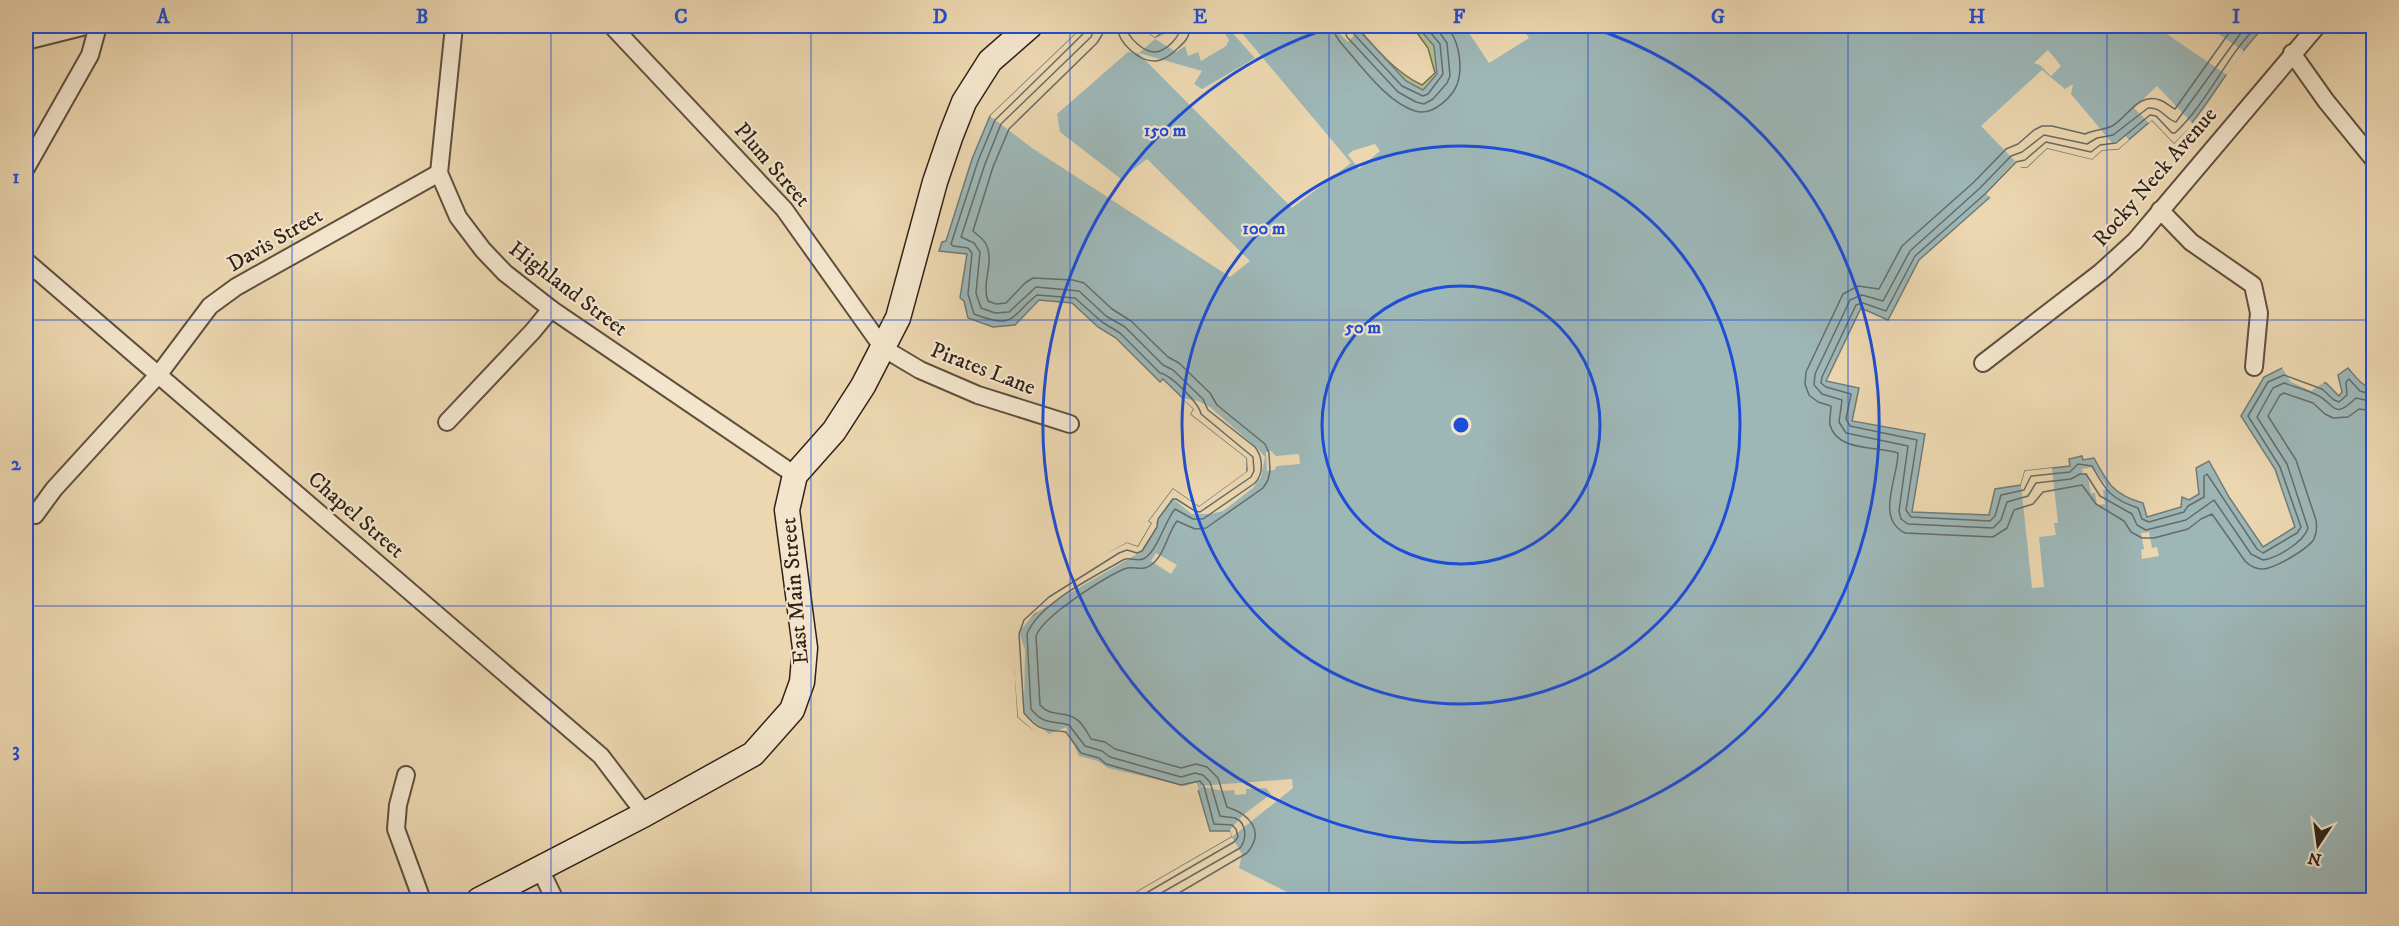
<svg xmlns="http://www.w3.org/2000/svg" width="2399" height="926" font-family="'IM FELL DW Pica',serif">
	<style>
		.green { fill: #b4bf8e; stroke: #727053; stroke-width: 1.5 }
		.water { fill: #9db7b7; stroke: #717b77; stroke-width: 1.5 }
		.pier { fill: #ecd7b0 }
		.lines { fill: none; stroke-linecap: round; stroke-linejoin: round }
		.shore { stroke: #666c68; stroke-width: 1.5 }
		.minor-casing { stroke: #5f4f3e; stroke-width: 20 }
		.secondary-casing { stroke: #302218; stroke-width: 27 }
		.minor { stroke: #f3e5cc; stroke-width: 16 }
		.secondary { stroke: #f3e5cc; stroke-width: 24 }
		.grid { fill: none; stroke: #1d4ed8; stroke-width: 1.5; stroke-opacity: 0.55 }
		.ring { fill: none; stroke: #1d4ed8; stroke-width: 3 }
		.labels { text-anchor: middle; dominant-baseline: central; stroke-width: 4.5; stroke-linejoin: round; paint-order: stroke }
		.street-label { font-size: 22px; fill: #302218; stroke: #f3e5cc }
		.centre { fill: #1d4ed8; stroke: #f3e5cc; stroke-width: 3 }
		.ring-label { font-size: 18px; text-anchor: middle; font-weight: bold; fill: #1d4ed8; stroke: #f3e5cc; stroke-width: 4.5; stroke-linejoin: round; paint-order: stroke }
		.neatline { fill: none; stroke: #1d4ed8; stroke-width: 2 }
		.grid-label { font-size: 20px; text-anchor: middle; font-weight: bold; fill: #1d4ed8 }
	</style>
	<rect width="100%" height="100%" fill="#ecd7b0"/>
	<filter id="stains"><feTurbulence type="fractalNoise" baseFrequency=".00333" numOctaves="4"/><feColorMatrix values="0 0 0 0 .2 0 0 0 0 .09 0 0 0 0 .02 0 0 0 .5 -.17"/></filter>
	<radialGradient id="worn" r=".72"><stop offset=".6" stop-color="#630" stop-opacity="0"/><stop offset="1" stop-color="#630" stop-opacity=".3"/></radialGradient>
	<path class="green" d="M1336,26H1356C1374,47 1396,73 1422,85L1435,73L1428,48L1412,26H1429L1451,58L1423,106Z"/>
	<path class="water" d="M1084,26H1137L1155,38L1170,26H1355L1406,81L1423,90L1437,74L1434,46L1417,26H2265C2230,61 2209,108 2174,143L2152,120L2118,149L2102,150L2092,159L2047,148L2027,167H2020L1989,198L1919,260L1888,320L1861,308L1826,381L1859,388L1852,421L1925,434L1912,512L1989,515L1995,489L2021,485L2025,471L2070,466L2069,459L2082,456L2083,460L2094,458C2108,484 2114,495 2143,503L2147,517L2181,507L2182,497L2189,500L2199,494L2196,468L2209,461L2229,497L2263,547L2295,527L2275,469L2241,416L2264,377L2282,368L2326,383L2339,396L2342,392L2338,375L2348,368C2356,377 2361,385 2373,390V900H1123L1232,837L1231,831H1210L1197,786L1182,792L1102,769L1097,763L1077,759L1063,737C1043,738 1033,730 1018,717L1013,633L1090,564L1127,543L1138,547L1152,523L1149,521L1173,489L1199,507L1247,472V458L1191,414L1194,409L1163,379L1160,382L1116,338L1098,327L1072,303L1039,300L1015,325L993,327L968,318L964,301L960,298L967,254L939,251L942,242L946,241L972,159L990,116Z"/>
	<g class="pier">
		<path d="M1084,26H1137L1155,38L1185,26H1220L1229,40L1226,46L1201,61L1198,52L1188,56L1185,46L1176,52L1155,39L1139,53L1202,71L1194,84L1202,89L1255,58L1226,26H1236L1351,163L1292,208L1138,53L1128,52L1057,114L1060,132L1121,179L1147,159L1250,261L1230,277L1032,148L990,116Z"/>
		<path d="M1332,26H1355L1359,30L1348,42Z"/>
		<path d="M1468,26H1521L1529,38L1489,63L1465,27Z"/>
		<path d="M2155,26H2206L2244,51L2227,75Z"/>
		<path d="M2048,50L2061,66L2051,76L2040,65L2034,63Z"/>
		<path d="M2042,70L2065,89L2073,84L2071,94L2113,144L2125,135L2129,140L2118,149L2102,150L2092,159L2047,148L2027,167H2021L2017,174L1992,199L1985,193L2015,161L1981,126Z"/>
		<path d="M2157,86L2193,124L2174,143L2152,120L2149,123L2134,108Z"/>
		<path d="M1375,144L1380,151L1359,169L1348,155L1352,151Z"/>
		<path d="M2285,366L2325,380L2326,381L2311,391L2291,382L2282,368Z"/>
		<path d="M1182,398L1198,401L1210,407L1258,449L1265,457L1261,477L1253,488L1223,511L1211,514H1192L1172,498L1156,523L1158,527L1142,551L1034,614L1019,632L1025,650L1024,713L1049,734L1066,727L1079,756L1098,761L1108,768L1185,786L1196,782L1198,786L1292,779L1293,788L1232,837L1242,854L1239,868L1301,899L1299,900H1123L1232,837L1230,830L1243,815L1271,794L1266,788L1246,789V794L1235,795L1234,790L1223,791L1198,786L1199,790L1182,795L1102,772L1095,766L1075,761L1062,740L1044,739L1018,717L1011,629L1023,609L1073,571L1127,543L1138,547L1152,523L1149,521L1173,489L1199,507L1248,471L1247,458L1191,414L1194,409Z"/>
		<path d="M1271,451L1276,456L1299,454L1300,464L1277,466L1274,470L1267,471L1266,452Z"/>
		<path d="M2093,467L2109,489L2103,490L2105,504L2097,505L2095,493H2091L2087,473L2083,474L2082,469Z"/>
		<path d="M2052,468L2058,523H2054L2056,535L2039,537L2044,587L2032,588L2021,485L2025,471Z"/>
		<path d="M2149,532L2152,548L2157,547L2159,556L2142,559L2141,550L2144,549L2141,533Z"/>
		<path d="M1156,553L1177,565L1171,574L1151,561Z"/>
	</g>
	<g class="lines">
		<g class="shore">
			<path d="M1087,26L1085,32L995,120L978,161L951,244L953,246L968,248L972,253L968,294L974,314C1016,330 1009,317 1037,295L1075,298L1102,322L1120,333L1160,373C1171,375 1199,403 1201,414L1253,457L1254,471L1251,477L1200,512L1195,511L1176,499H1173L1158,519L1157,527L1142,551L1137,553L1127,550L1119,553L1049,597L1024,620L1019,634L1024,713C1040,732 1044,729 1066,732L1081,753L1099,758L1106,764L1181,785L1200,781L1204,786L1214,824L1232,825L1236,829L1238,837L1234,842L1134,900"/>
			<path d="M1095,26L1091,37L1001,124L985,164L961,237L974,243L980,252L976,293L981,308L995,313L1009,312L1036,287L1079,291L1106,316L1125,327L1163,365L1173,370L1203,399L1208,410L1255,447C1263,457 1264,473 1255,483L1203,519H1193L1175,509C1165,521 1157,551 1145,558C1137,563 1130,556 1123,560C1094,577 1039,603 1027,634L1031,709C1045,726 1052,720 1069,725L1085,746L1102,751L1110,757L1181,777L1195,773L1203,775L1210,782L1220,816C1224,817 1230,817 1235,818C1247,823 1247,839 1240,848L1149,900"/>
			<path d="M1104,26L1102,35L1097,43L1009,129L993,167L973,231C977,235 983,238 986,244C995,262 981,283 988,301L996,304L1006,303L1025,283L1033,278L1073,280L1084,283L1112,309L1131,321L1168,357L1179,363L1210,393L1217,405L1265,444L1269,453L1270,471L1268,480L1263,488L1206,528L1195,529L1177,521C1167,534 1165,555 1151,565C1142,572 1133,565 1124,569C1104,578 1043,616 1036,636L1040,705C1051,718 1064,710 1076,719C1083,723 1087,732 1091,739L1105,742L1115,749L1181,768L1196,764L1207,767L1218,778L1227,807C1249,814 1266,831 1247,853L1167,900"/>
			<path d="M1117,26C1118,43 1139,62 1156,61C1165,60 1171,55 1177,49C1185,42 1190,37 1190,26"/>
			<path d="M1126,26C1127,37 1144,53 1156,52C1168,50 1180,36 1181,26"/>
			<path d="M1334,26L1335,34L1340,42C1360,64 1386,102 1415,111C1433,117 1456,95 1459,78C1462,61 1458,38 1446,26"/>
			<path d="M1343,26L1347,37L1398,92L1416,102L1424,104L1433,99L1447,83L1450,76L1447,43L1435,26"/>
			<path d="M1351,26L1352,32L1402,86L1423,96L1428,94L1443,74L1440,44L1425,26"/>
			<path d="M2234,26L2175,109C2170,107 2166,102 2160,100C2138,92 2128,117 2112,126C2104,130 2093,130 2085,134L2052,126H2042L2034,130L2018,144L2006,149L1974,182L1902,246L1879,289L1858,286L1843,294L1806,372L1805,384L1809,395L1818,402L1831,406C1831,413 1829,419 1830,425C1837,452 1878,446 1898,453C1898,478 1875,518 1905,533L1993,537L2007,528L2014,510L2033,504L2043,492L2082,485L2096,504L2124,521L2131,532L2142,538H2154L2188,529L2201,519L2212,514L2245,561C2250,566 2255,569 2262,569C2274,569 2308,549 2314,539C2317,533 2317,527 2316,520L2296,460L2268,416L2280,395L2284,393L2313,403L2325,414L2333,418L2348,417L2359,409L2374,411"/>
			<path d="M2246,26L2176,122C2165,119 2162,107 2148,108L2113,135L2097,138L2087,144L2044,135L2022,152L2011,156L1980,188L1910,251L1883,301L1862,295L1850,300L1815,374L1814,385L1822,394L1842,400L1839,422L1846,433L1908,446L1899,511L1901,519L1908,524L1993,528L2001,520L2007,502L2028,496L2036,483L2071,479L2080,474H2086L2100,496L2132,514L2137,525L2146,530L2186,520L2214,500L2251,554L2263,560C2277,558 2304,542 2308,528L2287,464L2257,417L2273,388L2284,383C2295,387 2307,390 2317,395C2336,404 2332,421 2356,398L2374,402"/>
			<path d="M2257,26C2225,58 2208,102 2175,133H2172L2156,116L2150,115L2116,143L2100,145L2091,152L2046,142L2025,160L2016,162L1985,194L1915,256L1886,311L1863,303L1856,305L1822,377L1821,383L1826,387L1851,394L1846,419L1850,426L1917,440L1906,510L1911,517L1990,521L1995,516L2001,495L2024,490L2031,476L2070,472L2078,464L2092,466C2106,490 2109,498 2138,508L2142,519L2149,522L2184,512L2188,506L2204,497V476L2207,474L2257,549L2263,553L2297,533L2301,527L2280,467L2248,416L2268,382L2284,375L2322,389L2334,400L2339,402L2347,395L2346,382L2349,379L2360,391L2374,395"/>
		</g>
		<defs>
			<g id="minor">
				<path d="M454,26L439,173L458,217L483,250L505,273L551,309L795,475"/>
				<path d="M612,26L784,209L883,348L920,370L978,395L1070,424"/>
				<path d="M26,41L86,26"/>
				<path d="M2292,53L2326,101L2374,160"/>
				<path d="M26,168L90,55L98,26"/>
				<path d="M2160,210L2191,242L2253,285L2259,313L2254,367"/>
				<path d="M26,261L601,756L645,814"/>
				<path d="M1983,363L2101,272L2135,241L2317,26"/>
				<path d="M447,422L533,331L551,309"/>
				<path d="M35,515L54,489L159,374L210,306L236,287L439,173"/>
				<path d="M406,775L398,805L396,829L422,900"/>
				<path d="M540,869L555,900"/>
			</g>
			<path id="secondary" d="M479,900L645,814L753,754L792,710L802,682L805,648L787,510L795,475L834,431L863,386L898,318L935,182L951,135L964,102L990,61L1030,26"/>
		</defs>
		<use href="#minor" class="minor-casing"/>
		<use href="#secondary" class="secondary-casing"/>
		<use href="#minor" class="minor"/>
		<use href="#secondary" class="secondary"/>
	</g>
	<path class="grid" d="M292,26V900M551,26V900M811,26V900M1070,26V900M1329,26V900M1588,26V900M1848,26V900M2107,26V900M26,320H2374M26,606H2374"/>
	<g class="ring">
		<circle cx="1461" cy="425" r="139"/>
		<circle cx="1461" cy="425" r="279"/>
		<path d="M1587 26A418 418 0 1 1 1335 26"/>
	</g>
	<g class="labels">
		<g class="street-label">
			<text transform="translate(772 165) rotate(49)">Plum Street</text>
			<text transform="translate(2155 177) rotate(-49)">Rocky Neck Avenue</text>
			<text transform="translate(275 240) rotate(-30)">Davis Street</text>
			<text transform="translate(568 289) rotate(37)">Highland Street</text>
			<text transform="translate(983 369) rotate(21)">Pirates Lane</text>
			<text transform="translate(356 515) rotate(41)">Chapel Street</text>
			<text transform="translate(795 591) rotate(-95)">East Main Street</text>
		</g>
	</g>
	<circle cx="1461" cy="425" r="9" class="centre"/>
	<g class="ring-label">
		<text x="1165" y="136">150 m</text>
		<text x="1264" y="234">100 m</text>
		<text x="1363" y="333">50 m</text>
	</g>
	<rect width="2399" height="926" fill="none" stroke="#ecd7b0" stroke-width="66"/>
	<g transform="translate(2318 845) rotate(193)" stroke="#f3e5cc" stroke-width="4.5" paint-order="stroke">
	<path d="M0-4.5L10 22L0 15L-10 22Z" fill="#302218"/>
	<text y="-9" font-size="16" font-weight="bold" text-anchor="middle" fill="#302218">N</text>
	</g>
	<rect x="33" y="33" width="2333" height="860" class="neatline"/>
	<g class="grid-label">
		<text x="163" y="23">A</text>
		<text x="422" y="23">B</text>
		<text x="681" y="23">C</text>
		<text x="940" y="23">D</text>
		<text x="1200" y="23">E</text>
		<text x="1459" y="23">F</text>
		<text x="1718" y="23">G</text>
		<text x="1977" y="23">H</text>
		<text x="2236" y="23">I</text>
		<text x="16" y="183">1</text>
		<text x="16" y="470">2</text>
		<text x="16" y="756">3</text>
	</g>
	<rect width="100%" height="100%" filter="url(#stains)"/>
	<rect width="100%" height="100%" fill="url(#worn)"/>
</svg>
